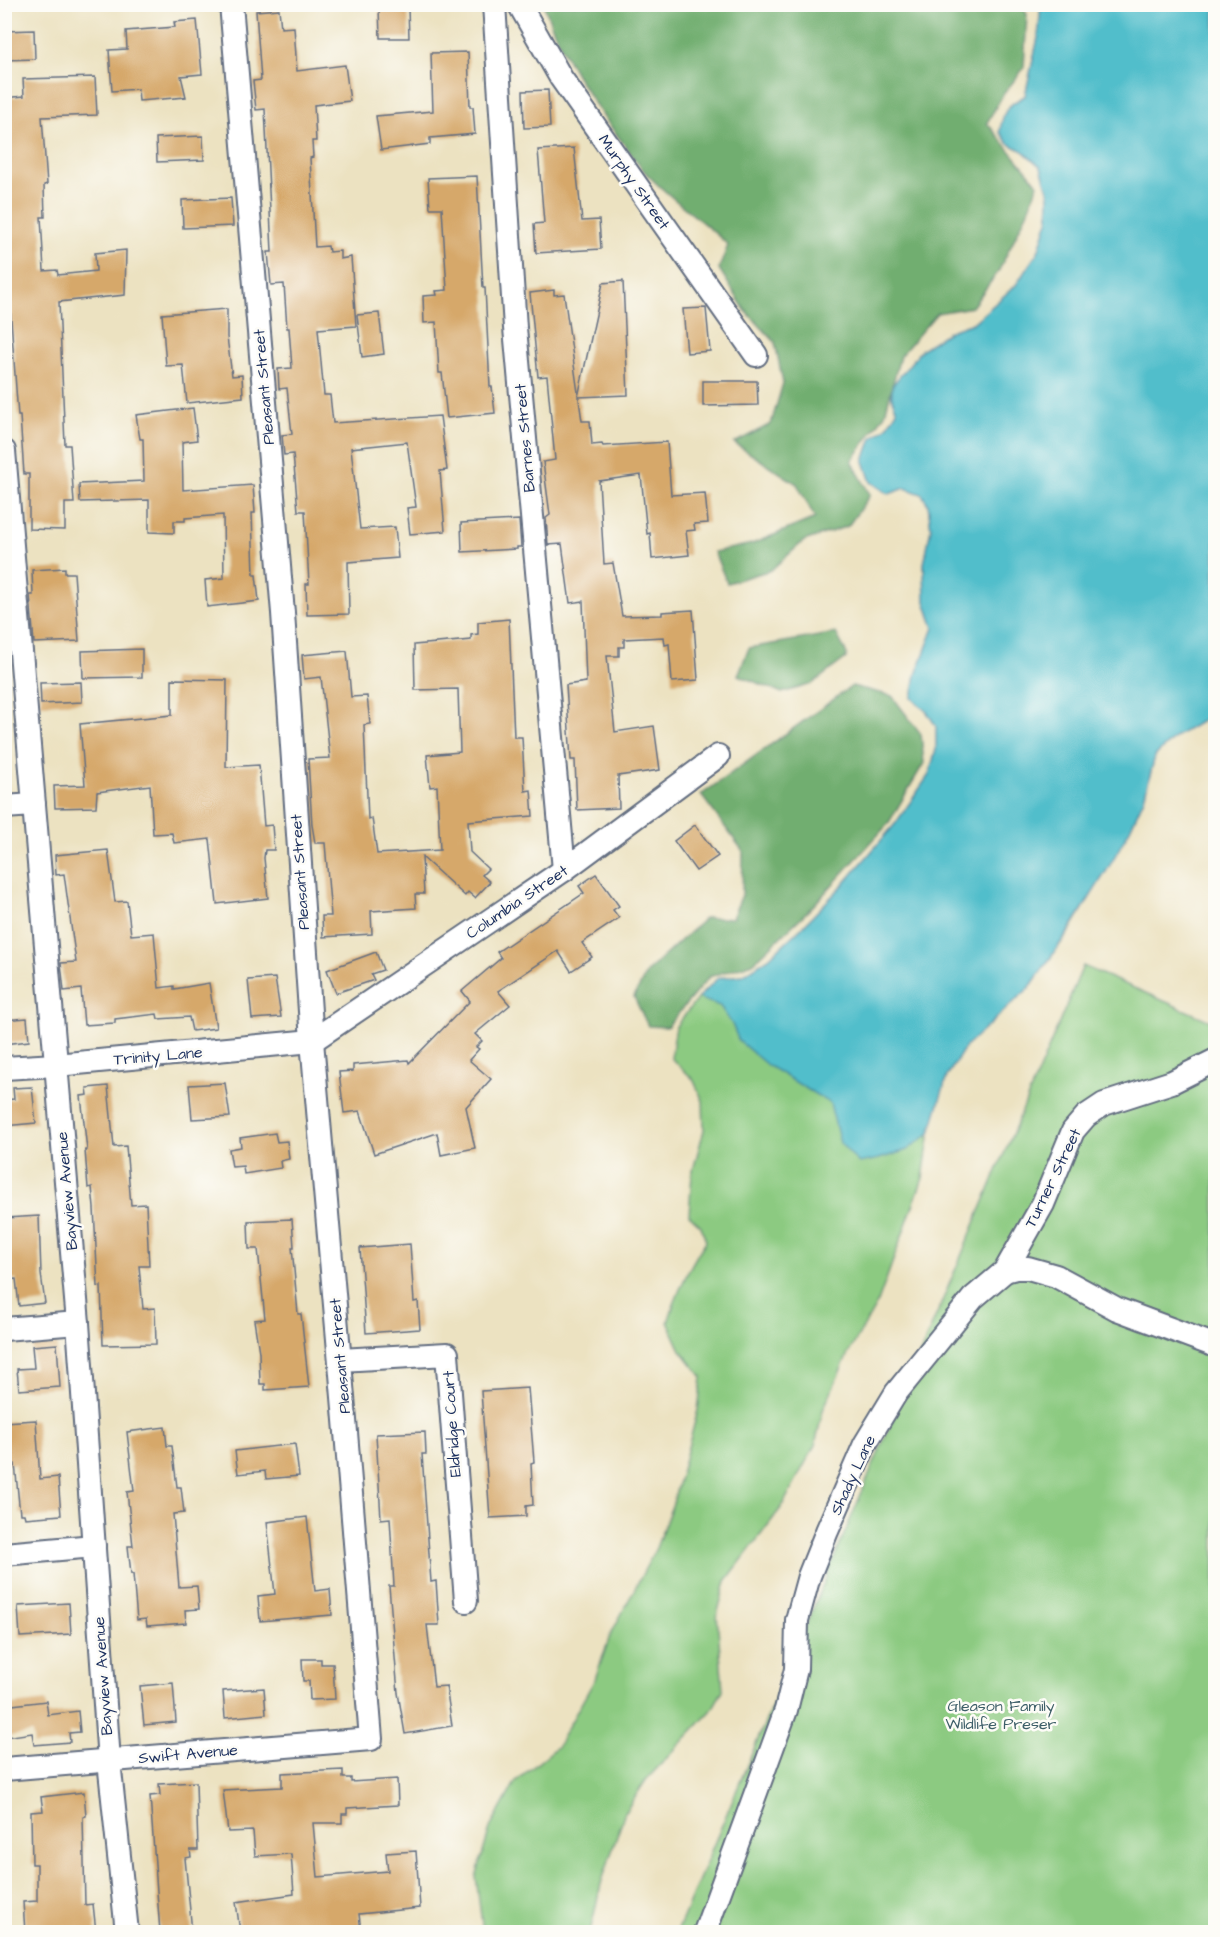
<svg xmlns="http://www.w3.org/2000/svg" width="1220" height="1937" font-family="'Architects Daughter',sans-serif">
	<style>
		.green { fill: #8cca81; stroke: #547c70; stroke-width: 1.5 }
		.forest { fill: #71ae6f; stroke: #466e66; stroke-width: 1.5 }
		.water { fill: #51becb; stroke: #367694; stroke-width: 1.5 }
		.building { fill: #d6a86a }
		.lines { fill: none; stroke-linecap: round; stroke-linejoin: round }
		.minor-casing { stroke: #646e81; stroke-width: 26 }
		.minor { stroke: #fff; stroke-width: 22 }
		.labels { text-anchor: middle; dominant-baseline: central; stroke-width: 5; stroke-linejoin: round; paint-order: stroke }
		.street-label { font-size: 16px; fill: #1b2f5e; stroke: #fdfcf7 }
		.park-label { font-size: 16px; fill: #3d5e68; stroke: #fdfcf7 }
	</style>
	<rect width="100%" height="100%" fill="#fdfcf7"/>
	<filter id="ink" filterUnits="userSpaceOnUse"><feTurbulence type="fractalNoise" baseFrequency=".0167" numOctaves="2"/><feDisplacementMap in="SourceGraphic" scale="12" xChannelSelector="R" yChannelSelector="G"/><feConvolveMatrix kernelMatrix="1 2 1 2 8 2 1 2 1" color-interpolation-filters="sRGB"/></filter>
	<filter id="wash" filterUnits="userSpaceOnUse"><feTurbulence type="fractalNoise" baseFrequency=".008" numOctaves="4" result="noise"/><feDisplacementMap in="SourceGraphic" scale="24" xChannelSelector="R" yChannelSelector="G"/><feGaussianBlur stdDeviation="1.35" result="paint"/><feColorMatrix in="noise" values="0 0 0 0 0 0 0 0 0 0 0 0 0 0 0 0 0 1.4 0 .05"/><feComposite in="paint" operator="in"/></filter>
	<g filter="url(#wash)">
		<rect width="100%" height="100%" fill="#ece2c1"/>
		<g class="green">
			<path d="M1041,5L1215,715L1200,722L1175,737L1155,756L1144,798L1130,829L1071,929L1030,987L965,1047L947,1076L930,1132L923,1178L878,1302L847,1356L823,1410L815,1445L781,1508L726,1581L717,1615L723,1690L711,1711L646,1780L625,1812L601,1884L590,1932H483L476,1877L490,1828L516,1781L557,1747L595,1679L610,1636L656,1548L673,1503L698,1410L702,1377L681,1350L668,1322C677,1293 689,1266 706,1241L701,1226L689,1215L692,1174L704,1130L703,1101L693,1079L671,1058L676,1026L698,998L718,978L743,975L769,958L804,925L843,885L896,823L929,775L936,750V726L927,712L912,698L916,675L934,628L925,601L924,564L931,528L928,504L922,494L905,488L889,494L871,482L864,461L872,438L887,427L897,411L892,398V386L922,349L950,331L973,323L997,302L1016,285L1038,252L1049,218V193L1041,167L1023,151L1008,143L1000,132C1003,112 1006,105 1025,96L1038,38Z"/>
			<path d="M1083,966L1215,1023V1932H677Z"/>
		</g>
		<g class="forest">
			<path d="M1021,4L1027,14L1024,68L1002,96L987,123L1038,184L1027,213L998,272L972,307L937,313L900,356L885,414L852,461L870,495L848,526L804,541L771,570L727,583L714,552L752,544L815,518L797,484L734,443L771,424L783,383L775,342L745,310L719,269L728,245C701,219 670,199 645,172C636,162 629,150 620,139C589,98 560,54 544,5Z"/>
			<path d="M836,633L847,654L846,658L812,684L782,693L738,675L749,648Z"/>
			<path d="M852,686L892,696L921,734L924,763L888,824L812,907L753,963L709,977L667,1027L648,1026L634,997L647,972L705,918H732L742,895L743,851L701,795Z"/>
		</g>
		<path class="water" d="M1041,5H1215V715L1200,722L1175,737L1155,756L1144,798L1130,829L1107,870L1070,929L1030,987L965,1047L947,1076L930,1133L907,1150L879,1159L859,1163L840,1143L830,1103L767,1065L739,1041L732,1024L720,1006L698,998L718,978L743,975L769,958L804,925L843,885L896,823L929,775L936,750V726L927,712L912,698L916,675L934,628L925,601L924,564L931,528L928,504L922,494L905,488L889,494L871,482L864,461L872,438L887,427L897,411L892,398V386L922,349L950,331L973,323L997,302L1016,285L1038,252L1049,218V193L1041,167L1023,151L1008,143L1000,132C1003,111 1006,106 1025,96L1038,38Z"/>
		<g id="blocks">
			<g class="building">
				<path d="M379,8H408L409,38H380Z"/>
				<path d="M279,9L281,28L294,27L297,71L345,65L350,101L314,105L316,141H312L313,157L310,158L315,247L328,246L329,252L340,251V259L351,257L356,326L318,329L324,395H330L333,423L440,416L447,470L440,471L445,531L410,534L407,508L416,507L407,442L351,448L360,529L395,527L398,558L348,562L349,614L307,615L306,584H309L305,511H298L293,454L284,455L282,435L292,434L287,388L279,389L278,369L292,368L289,328H287L284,284L271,285L268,252H272L265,109L256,110L253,81L261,80L256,11Z"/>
				<path d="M197,20L202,74L181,76L186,97L139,101L138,89L112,91L109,50L127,49L126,31L175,27L174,22Z"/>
				<path d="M34,30L35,59L4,60V31Z"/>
				<path d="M468,52L470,107H473L475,134L430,138V144L381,150L376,116L433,111L431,53Z"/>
				<path d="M95,77L97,115L42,117L47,184L44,185L45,217H41L44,271L57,270L58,275L96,271L95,253L126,250L125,295L59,302L65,445H70L74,503H65V530L29,529V474H24L20,416H18L4,222V98L24,96L23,79Z"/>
				<path d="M548,90L550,127L524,128L523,91Z"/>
				<path d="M203,136L204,160L157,162L156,138Z"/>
				<path d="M574,148L582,221L599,220L601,249L536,253L534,224L544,223L538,150Z"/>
				<path d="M477,176L483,288H485L490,387H492L495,413L447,418L442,373H439L436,322L424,323L423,296L437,295L436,291L447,290L442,208H430L428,178Z"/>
				<path d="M231,198L233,226L183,228L182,200Z"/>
				<path d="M623,281L628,395L578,397L603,283Z"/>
				<path d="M554,290V295L564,294L582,421H590L592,445L602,444L603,446L667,442L671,495L705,493L708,523L694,524L695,530L686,531L689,555L652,559L650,533L647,534L641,475L599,481L604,564L613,563L622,616L662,615V612L693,610L698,680L672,682L669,644L665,645L664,637L624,639V647H619V656H607L615,732L654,726L660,770L618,776L619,808L577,810L575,760H571L566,685L586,682L583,601L570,603L562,544L548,545L546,518L550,515L543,462L555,460L547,376L538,377L530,293Z"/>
				<path d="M706,308L710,351L687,353L683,309Z"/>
				<path d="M227,309V337L232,376L242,375L243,397L187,403L183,365L166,366L162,314Z"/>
				<path d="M379,313L384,354L362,357L357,315Z"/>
				<path d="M703,381H757L758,405L703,406Z"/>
				<path d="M193,408L197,440L182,442L183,490L253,485L255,513H252L254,575H256L259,601L207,607L205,580L224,578L223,515L185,518V521H174V533L149,532V500L80,502L79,484L144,481L143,439H140L136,415Z"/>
				<path d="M519,520L521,547H517V549L462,552L461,523Z"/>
				<path d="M65,568V573H74L79,641L34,643L30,595H33L32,570Z"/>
				<path d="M509,619L514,737H522L525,791L531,790L533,816L468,821L470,852L488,869L482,875L490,882L475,898L468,892L465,896L422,857L424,894H415L416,908L371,911L372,934L323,937L322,916H331L325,843H315L312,825L308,759L330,758L321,677L304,679L302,655L347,651L351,697L367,696L370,724L364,725L368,819L372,818L377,854L440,850L437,786L430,787L427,755L460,752L458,689L415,690L414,645L471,640V635L478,634V622Z"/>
				<path d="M142,649V677L83,678L82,651Z"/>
				<path d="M172,679L227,680L226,767L259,765L264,826L272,825L274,850H265L264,858L268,898L217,904L210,839L174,843L172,833L153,834L150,785L97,792L96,807L55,808L54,786L85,785L80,724L172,715Z"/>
				<path d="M81,682L82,702L41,704L40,683Z"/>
				<path d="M695,825L718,856L696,871L674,841Z"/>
				<path d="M108,850L115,902L127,901L131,935L154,933L159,988L174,986V989L209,983L216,1028L192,1031L189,1017L158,1019L157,1014L115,1019V1023L84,1025L81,989L64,991L61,963L76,962L64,874L56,875L55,855Z"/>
				<path d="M596,874L619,906L613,910L619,918L582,943L592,957L571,971L558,951L498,991L510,1005L475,1034L482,1041L476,1047L479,1049L469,1060L491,1079L466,1107L475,1148L441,1155L437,1133L374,1154L360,1111L344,1113L339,1072L353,1071V1065L408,1060L409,1063L470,1001L462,991L501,958L497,952L584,893L579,886Z"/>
				<path d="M376,952L383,970L371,974L374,980L336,993L327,970Z"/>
				<path d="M275,978L281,1017L252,1019L248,980Z"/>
				<path d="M27,1018L29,1041L4,1044V1020Z"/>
				<path d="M225,1083L230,1117L192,1119L189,1085Z"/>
				<path d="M108,1086L114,1147L126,1146L131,1205L146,1204L149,1266H139L143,1309L155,1308L156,1344L103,1345L101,1286L98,1287L94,1208L92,1187L88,1188L85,1150H87L81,1096L88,1095L87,1088Z"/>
				<path d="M32,1087L36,1123L4,1126V1100L14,1099L13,1088Z"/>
				<path d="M275,1133L277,1142L287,1141L289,1159L280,1161L281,1168L244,1174L243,1166L232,1167L229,1149L241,1147L240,1138Z"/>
				<path d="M39,1216L41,1274L45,1303L19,1306L16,1279L4,1280L6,1218Z"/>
				<path d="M292,1219L294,1247H292L298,1314H301L309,1387L265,1390V1384H260L259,1352L254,1320L265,1319L258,1249H249L248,1221Z"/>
				<path d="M410,1244L414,1302L418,1301L420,1329L366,1333L360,1248Z"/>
				<path d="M57,1344L60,1387L19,1390L17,1369L34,1368L32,1346Z"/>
				<path d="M528,1388L534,1462L531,1463L533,1505L526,1506V1516L490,1518L481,1391Z"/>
				<path d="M36,1420L40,1479L58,1477L61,1515L25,1518L24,1514H20L15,1464H6L4,1422Z"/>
				<path d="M165,1427L167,1446H172L177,1487H181L184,1513L173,1514L179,1587L197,1586L199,1609L185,1610L186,1623L147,1626L146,1619L137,1620L133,1574H131L128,1546H133L127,1492L134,1491L127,1432Z"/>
				<path d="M425,1432L426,1454H422L431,1582L436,1581L439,1625H427L434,1687L446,1686L452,1726L405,1734L398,1693L389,1586H394L390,1518L381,1519L376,1434Z"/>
				<path d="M295,1444L299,1476L266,1479L265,1471L238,1474L235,1451Z"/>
				<path d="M307,1517L315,1591L330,1589L332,1615L260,1621L258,1596L275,1594L267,1522Z"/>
				<path d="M69,1603L71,1634L20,1637L18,1606Z"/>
				<path d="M302,1659H321V1664H333L335,1699L310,1700L309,1681H303Z"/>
				<path d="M173,1683L176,1722L144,1725L140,1686Z"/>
				<path d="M264,1688L266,1714L225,1718L223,1691Z"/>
				<path d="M46,1701L48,1715L78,1711L80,1732L69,1733L70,1742L34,1745L32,1733L6,1737L4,1706Z"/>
				<path d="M343,1770V1778H351V1782L397,1779L398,1805L347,1808V1814H342V1823H313L318,1877L388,1871L386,1853L416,1851L420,1908L359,1914L361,1931L342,1932H240L236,1902L294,1894L291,1854L255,1856L253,1831L228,1832L223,1790L282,1787V1773Z"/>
				<path d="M196,1782L198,1850H190L191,1857L185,1858L192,1932H160L150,1796L160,1795L159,1784Z"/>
				<path d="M84,1792L86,1816L83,1817L85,1905L93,1904L96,1932H25L23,1902L37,1901V1864H32L31,1812L43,1811L41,1797Z"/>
			</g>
		</g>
	</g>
	<g filter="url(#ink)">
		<use href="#blocks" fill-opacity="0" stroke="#646e81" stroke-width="1.5"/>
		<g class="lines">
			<defs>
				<g id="minor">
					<path d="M494,4L515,328L564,870"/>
					<path d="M519,4L561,78L756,355"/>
					<path d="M4,451L78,1323L109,1761L127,1932"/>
					<path d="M4,807L34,805"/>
					<path d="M4,1068L56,1065L312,1041L564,870L718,756"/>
					<path d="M1005,1271L1043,1204L1073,1131L1086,1116L1104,1104L1172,1082L1216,1060"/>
					<path d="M4,1329L78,1323"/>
					<path d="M340,1360L447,1354L466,1601"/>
					<path d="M4,1554L94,1546"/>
					<path d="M4,1769L371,1739L345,1420L312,1041L283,613L231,4"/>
					<path d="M705,1932L786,1710L796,1669L797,1620L809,1576L827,1531L865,1444L896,1393L973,1298L1005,1271L1016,1268H1028L1056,1276L1117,1309L1216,1346"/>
				</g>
			</defs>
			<use href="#minor" class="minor-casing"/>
			<use href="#minor" class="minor"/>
		</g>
	</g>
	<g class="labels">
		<g class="street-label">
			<text transform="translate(634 182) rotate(55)">Murphy Street</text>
			<text transform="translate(264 387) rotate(-95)">Pleasant Street</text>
			<text transform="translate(525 438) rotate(-95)">Barnes Street</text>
			<text transform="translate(300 872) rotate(-94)">Pleasant Street</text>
			<text transform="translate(517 902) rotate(-34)">Columbia Street</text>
			<text transform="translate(158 1056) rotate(-5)">Trinity Lane</text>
			<text transform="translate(1053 1178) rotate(-64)">Turner Street</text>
			<text transform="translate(67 1191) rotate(-95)">Bayview Avenue</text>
			<text transform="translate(340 1356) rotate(-95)">Pleasant Street</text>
			<text transform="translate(452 1424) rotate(-94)">Eldridge Court</text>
			<text transform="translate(853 1475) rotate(-65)">Shady Lane</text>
			<text transform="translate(103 1676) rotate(-94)">Bayview Avenue</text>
			<text transform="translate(188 1754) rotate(-5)">Swift Avenue</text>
		</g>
		<g class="park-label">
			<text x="1001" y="1706">Gleason Family<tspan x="1001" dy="18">Wildlife Preser</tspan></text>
		</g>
	</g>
	<rect width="1220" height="1937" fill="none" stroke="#fdfcf7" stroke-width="24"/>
</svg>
